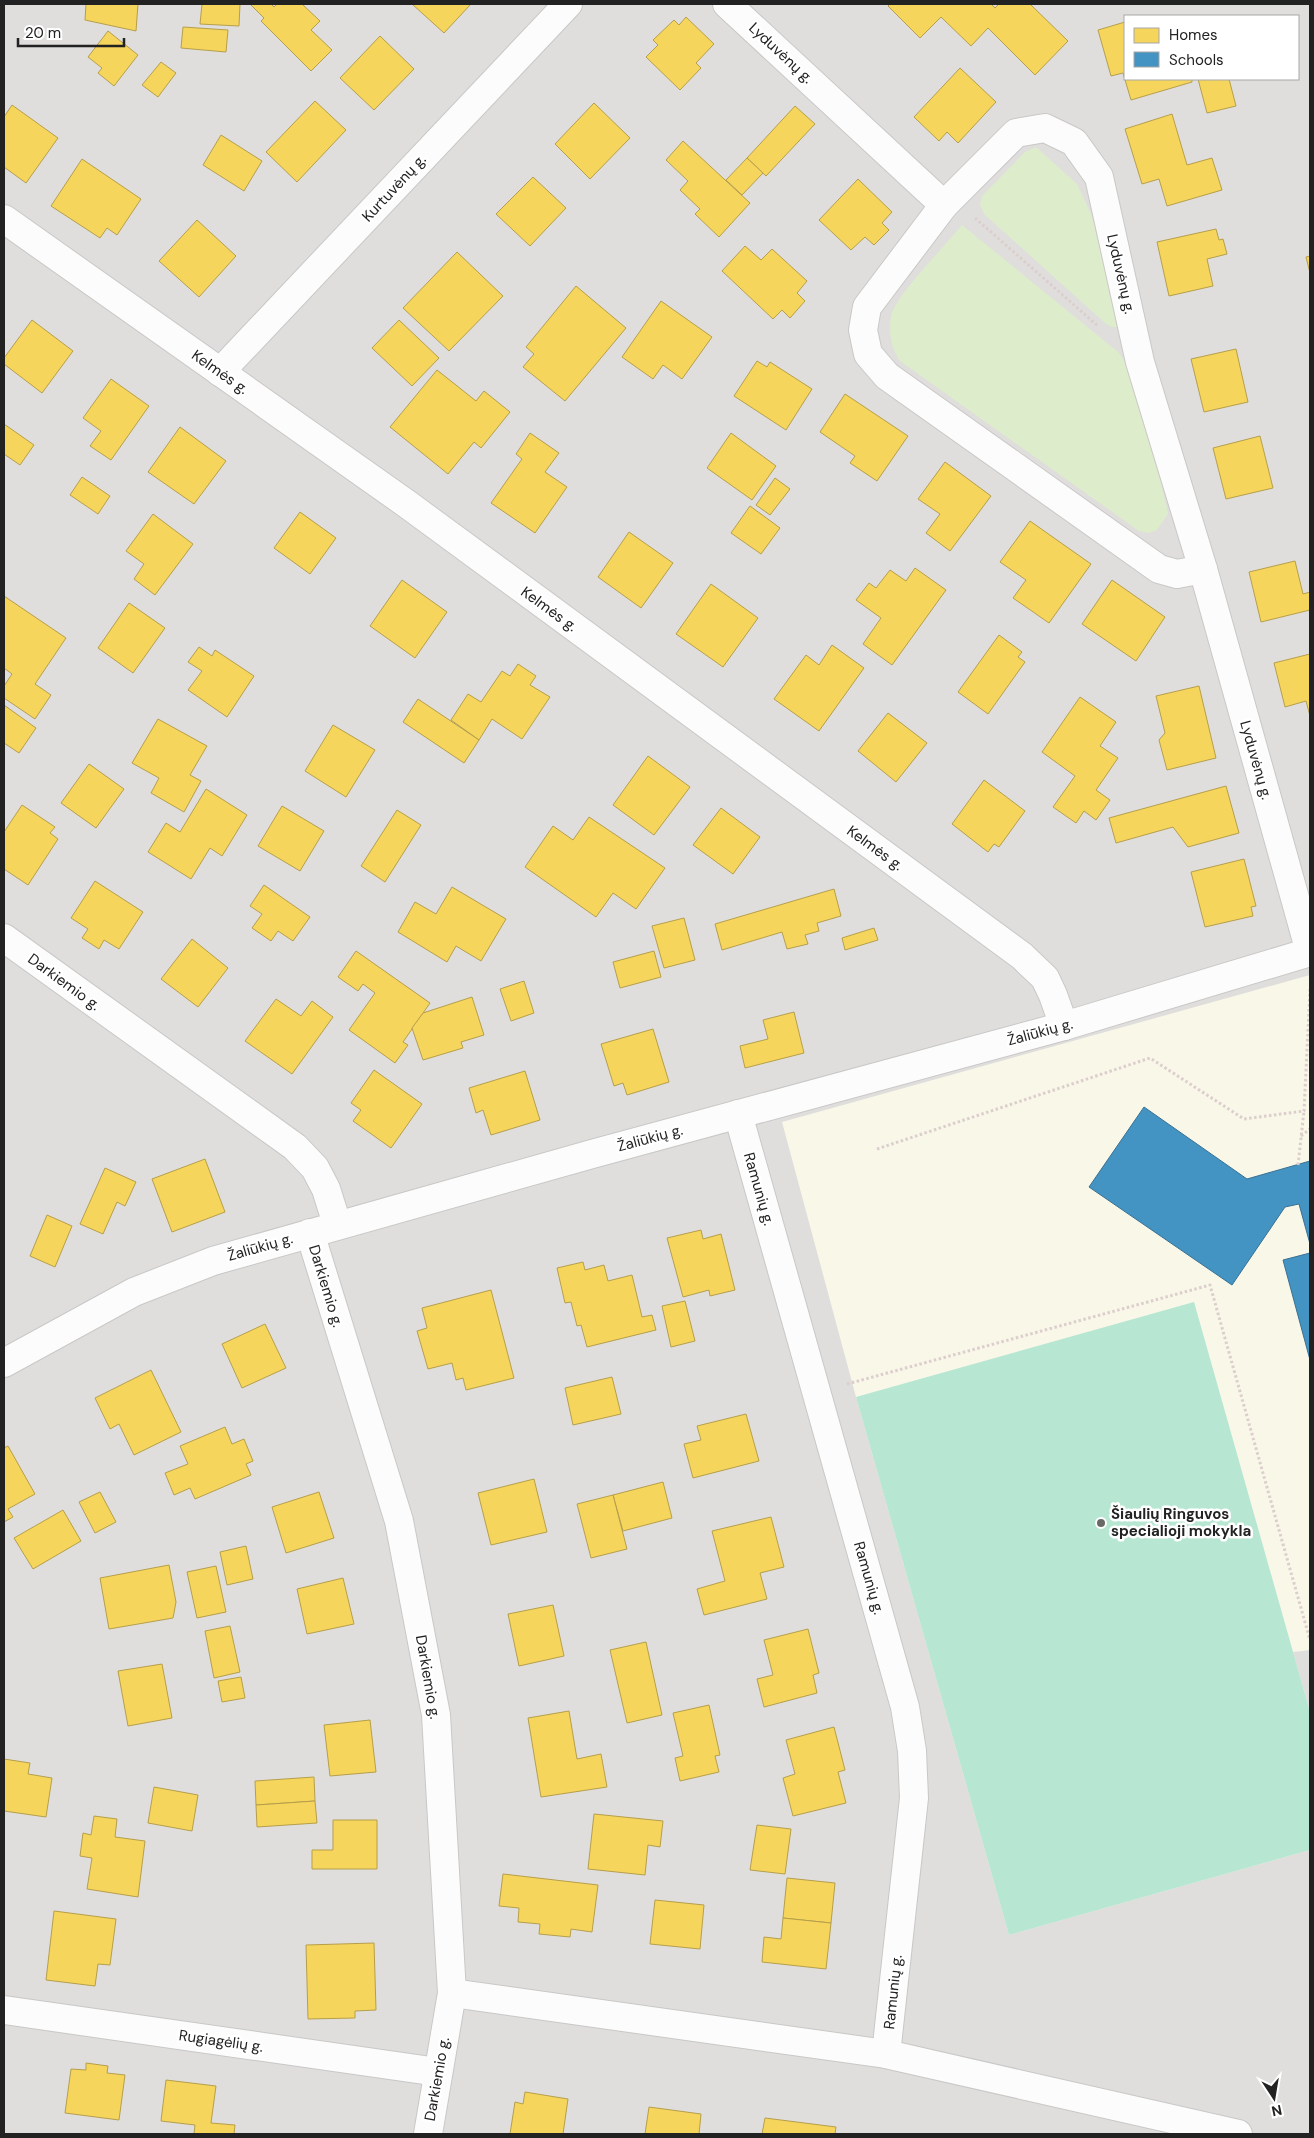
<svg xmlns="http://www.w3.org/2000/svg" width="1314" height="2138" font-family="'DM Sans',sans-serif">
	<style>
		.residential { fill: #dfdedc; fill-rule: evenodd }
		.education { fill: #f8f7e8 }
		.grass { fill: #ddeccb }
		.pitch { fill: #b7e6d2 }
		.homes { fill: #f6d55c; stroke: #b69f4b }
		.schools { fill: #4393c3; stroke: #397193 }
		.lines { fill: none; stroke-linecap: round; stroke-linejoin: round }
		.minor-casing { stroke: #c9c8c7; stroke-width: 30 }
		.path { stroke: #dccecd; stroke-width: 3; stroke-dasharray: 2.5 2.5; stroke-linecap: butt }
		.minor { stroke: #fdfcfc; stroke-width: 28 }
		.poi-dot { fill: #6a6968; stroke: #fff; stroke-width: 2 }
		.labels { text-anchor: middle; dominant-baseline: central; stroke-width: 5; stroke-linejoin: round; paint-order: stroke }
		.street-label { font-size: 15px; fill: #222; stroke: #fff }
		.poi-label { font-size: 15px; font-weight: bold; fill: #222; stroke: #fff; text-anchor: start }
	</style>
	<rect width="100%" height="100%" fill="#f0eeeb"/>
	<path class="residential" d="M4,4H1310V2134H4ZM1125,16H1298V79H1125Z"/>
	<path class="education" d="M1310,975V1650L1293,1652L1310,1712V1850L1009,1935L856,1397L782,1122Z"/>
	<g class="grass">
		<path d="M1036,147L1077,184L1091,214L1119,319L1117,327H1111L1105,323L984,214L980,204L982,196L1025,152Z"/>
		<path d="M962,225L1118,352L1133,373L1166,504L1168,514L1157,530L1148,533L1139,531L900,361C891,347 887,329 892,313C900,291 946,245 962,225Z"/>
	</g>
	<path class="pitch" d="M1194,1302L1310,1712V1850L1009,1935L856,1397Z"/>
	<g class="homes">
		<path d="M86,4H138L136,31L85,20Z"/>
		<path d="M202,4H240L239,26L200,24Z"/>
		<path d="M250,4H271L274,7L277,4H302L320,21L311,30L332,50L311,71L261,21L264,18Z"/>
		<path d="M412,4H471L444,33Z"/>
		<path d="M890,4H991L995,8L999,4H1030L1068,41L1035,75L988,28L971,46L941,17L920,38L888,6Z"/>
		<path d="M686,17L714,44L696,63L701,68L680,90L646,57L658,45L653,40L674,20L679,25Z"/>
		<path d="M1125,22V79H1192V82L1131,100L1123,73L1111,76L1098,30Z"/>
		<path d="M183,27L228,30L226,52L181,48Z"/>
		<path d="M108,31L138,55L114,86L98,73L102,68L88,57Z"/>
		<path d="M380,36L414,69L374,110L340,78Z"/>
		<path d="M161,62L176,73L158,97L142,85Z"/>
		<path d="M960,68L996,102L958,143L947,132L939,141L914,117Z"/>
		<path d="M1198,79H1229L1236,106L1207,113Z"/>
		<path d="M315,101L346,130L297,182L266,152Z"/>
		<path d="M594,103L630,138L590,179L555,144Z"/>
		<path d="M12,105L58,138L26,183L4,167V117Z"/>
		<path d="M795,106L815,124L766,176L747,158Z"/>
		<path d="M1172,114L1187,165L1212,158L1222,190L1167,206L1159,179L1142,184L1125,129Z"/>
		<path d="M221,135L262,161L244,191L203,165Z"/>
		<path d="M683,141L750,203L719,237L695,214L700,209L680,190L688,181L666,160Z"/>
		<path d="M747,158L763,173L742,195L726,180Z"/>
		<path d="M82,159L141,199L117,235L107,228L100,238L51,206Z"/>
		<path d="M533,177L566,208L530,246L496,214Z"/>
		<path d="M858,179L892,212L882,223L889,230L874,245L865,237L851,250L819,220Z"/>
		<path d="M197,220L236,256L199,297L159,261Z"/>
		<path d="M1216,229L1219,240L1223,239L1227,254L1207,259L1213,286L1169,296L1157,242Z"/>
		<path d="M745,246L761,260L772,249L807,281L797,293L805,301L790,318L782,310L773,319L722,271Z"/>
		<path d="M457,252L503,296L449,351L403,308Z"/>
		<path d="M1310,256V273L1306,257Z"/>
		<path d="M576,286L626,328L565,401L523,367L534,354L526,347Z"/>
		<path d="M661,301L712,337L682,379L663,365L653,379L622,357Z"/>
		<path d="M32,320L73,351L42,393L4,364V358Z"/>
		<path d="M399,320L439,358L412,386L372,348Z"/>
		<path d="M1236,349L1248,402L1204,412L1191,359Z"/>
		<path d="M757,361L767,367L770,362L812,389L786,430L734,396Z"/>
		<path d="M437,370L476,401L484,391L510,412L481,448L474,442L448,474L390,427Z"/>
		<path d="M111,379L149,406L111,460L90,446L101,431L83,418Z"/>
		<path d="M845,394L908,436L877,481L850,463L855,456L820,432Z"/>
		<path d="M4,424L34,445L20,465L4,454Z"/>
		<path d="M180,427L226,461L194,504L148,472Z"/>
		<path d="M530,433L559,453L545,472L567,487L535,533L491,503L522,459L516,454Z"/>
		<path d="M731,433L776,466L752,500L707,468Z"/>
		<path d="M1260,436L1273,488L1226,499L1213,448Z"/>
		<path d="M945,462L991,496L950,551L926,533L940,514L918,499Z"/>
		<path d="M82,477L110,496L98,514L70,495Z"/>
		<path d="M775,478L790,489L770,515L756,505Z"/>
		<path d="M750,506L780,528L761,554L731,533Z"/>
		<path d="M300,512L336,538L310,574L274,548Z"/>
		<path d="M153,514L193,544L155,595L134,579L144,564L126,551Z"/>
		<path d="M1030,521L1091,564L1049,623L1013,598L1026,580L1000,562Z"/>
		<path d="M629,532L673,563L641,608L598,577Z"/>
		<path d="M1295,561L1303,594L1310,592V610L1261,622L1249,572Z"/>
		<path d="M915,568L946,590L892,665L863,644L881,618L856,600L869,583L876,588L890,570L906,581Z"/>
		<path d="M402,580L447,612L415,658L370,626Z"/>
		<path d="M1112,580L1165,617L1136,661L1082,624Z"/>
		<path d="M711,584L758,618L723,667L676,634Z"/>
		<path d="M4,596L66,638L35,684L51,695L35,719L4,698V686L12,674L4,668Z"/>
		<path d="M129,603L165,628L133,673L98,648Z"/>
		<path d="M999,635L1022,652L1018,657L1025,662L988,714L958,692Z"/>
		<path d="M832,645L864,668L819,731L774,699L806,655L819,665Z"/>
		<path d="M199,647L212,656L215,650L254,676L227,717L188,690L202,671L188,662Z"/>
		<path d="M1310,654V716L1306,701L1285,707L1274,663Z"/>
		<path d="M518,664L536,676L530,685L550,697L522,739L492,719L479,740L451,720L468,694L481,702L502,671L510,676Z"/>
		<path d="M1199,686L1216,758L1167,770L1159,740L1165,733L1156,696Z"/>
		<path d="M1080,697L1116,722L1100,746L1118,758L1096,790L1110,800L1096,820L1084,811L1076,823L1053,807L1075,776L1042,752Z"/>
		<path d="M418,699L479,740L464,763L403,722Z"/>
		<path d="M4,705L36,728L19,753L4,743Z"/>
		<path d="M888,713L927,743L896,782L858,751Z"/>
		<path d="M158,719L207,746L190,775L201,781L184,812L151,793L159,778L132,763Z"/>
		<path d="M333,725L375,750L346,797L305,771Z"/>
		<path d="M648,756L690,787L654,835L613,805Z"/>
		<path d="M89,764L124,789L96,828L61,803Z"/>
		<path d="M984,780L1025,811L999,847L994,844L988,852L952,824Z"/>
		<path d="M1226,786L1239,833L1188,847L1173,827L1116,843L1109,818Z"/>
		<path d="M206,789L247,815L222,856L210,848L191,879L148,852L166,823L180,832Z"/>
		<path d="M22,805L55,827L50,833L58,839L28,885L4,869V832Z"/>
		<path d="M282,806L324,831L300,871L258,846Z"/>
		<path d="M721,808L760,837L733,874L693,845Z"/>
		<path d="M397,810L421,825L385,882L361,866Z"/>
		<path d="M589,817L665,868L636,909L613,893L596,917L525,867L553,826L573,840Z"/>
		<path d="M1244,859L1256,906L1251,907L1253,916L1205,927L1191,872Z"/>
		<path d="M95,881L143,912L119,949L104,940L99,949L82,938L88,929L71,918Z"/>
		<path d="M264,885L310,917L293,941L278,931L271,941L252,928L262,914L250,906Z"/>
		<path d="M452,887L506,919L481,961L456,946L447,962L398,932L415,902L436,914Z"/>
		<path d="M834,889L841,916L817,923L819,931L805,935L808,944L787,949L782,932L722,950L715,924Z"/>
		<path d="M684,918L695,960L664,968L652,926Z"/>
		<path d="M874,928L878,940L845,950L842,938Z"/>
		<path d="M192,939L228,968L198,1007L161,979Z"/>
		<path d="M356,951L430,1003L403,1042L408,1045L395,1063L349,1030L375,993L363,984L358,991L338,977Z"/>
		<path d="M654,951L661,977L620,988L613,962Z"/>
		<path d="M524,981L534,1013L511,1021L500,989Z"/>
		<path d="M472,997L484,1035L461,1042L463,1048L423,1060L412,1028L423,1013Z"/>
		<path d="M276,999L301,1016L312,1001L333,1017L292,1074L245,1041Z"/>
		<path d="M794,1012L804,1053L745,1068L740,1046L768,1039L763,1020Z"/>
		<path d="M653,1029L669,1082L627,1095L623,1083L614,1086L601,1044Z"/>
		<path d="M374,1070L422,1104L391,1148L353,1121L361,1110L351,1103Z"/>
		<path d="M525,1071L540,1120L491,1135L483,1110L476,1113L469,1088Z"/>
		<path d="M205,1159L225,1212L172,1232L152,1179Z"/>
		<path d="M105,1168L136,1182L125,1206L117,1202L103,1234L80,1224Z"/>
		<path d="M47,1215L72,1226L55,1267L30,1256Z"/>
		<path d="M701,1230L703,1239L721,1234L735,1290L710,1296L709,1290L683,1297L667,1238Z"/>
		<path d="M583,1262L585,1270L604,1265L608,1281L632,1275L642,1317L652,1315L656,1330L587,1347L581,1325L577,1326L571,1302L565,1303L557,1268Z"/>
		<path d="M491,1290L514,1378L466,1390L463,1378L456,1380L452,1363L428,1369L417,1331L427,1328L422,1308Z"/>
		<path d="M685,1301L695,1341L671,1347L662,1306Z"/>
		<path d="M265,1324L286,1368L242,1388L222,1344Z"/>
		<path d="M151,1370L181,1432L134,1455L119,1424L110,1429L95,1398Z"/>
		<path d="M612,1377L621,1414L573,1425L565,1388Z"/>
		<path d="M746,1414L759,1461L693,1478L684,1444L701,1440L697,1426Z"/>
		<path d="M225,1427L232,1444L244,1439L253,1461L246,1464L251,1475L195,1499L190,1488L174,1495L165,1473L188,1464L180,1446Z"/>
		<path d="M8,1446L35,1494L8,1509L13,1517L4,1522V1448Z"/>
		<path d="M534,1479L547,1532L491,1545L478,1493Z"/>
		<path d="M663,1482L672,1518L623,1531L613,1495Z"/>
		<path d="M100,1492L116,1522L95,1533L79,1502Z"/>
		<path d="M319,1492L334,1538L286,1553L272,1507Z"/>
		<path d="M613,1495L627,1549L591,1558L577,1504Z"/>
		<path d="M63,1510L81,1541L33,1569L14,1538Z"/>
		<path d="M771,1517L784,1567L760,1573L767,1599L704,1615L697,1589L725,1581L712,1531Z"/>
		<path d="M246,1546L253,1579L227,1585L220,1552Z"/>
		<path d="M169,1565L176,1602L173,1618L109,1629L100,1578Z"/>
		<path d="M216,1566L226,1612L197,1618L187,1572Z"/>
		<path d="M343,1578L354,1624L307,1634L297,1589Z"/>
		<path d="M553,1605L564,1656L519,1666L508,1614Z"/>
		<path d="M230,1626L240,1672L214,1678L205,1631Z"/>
		<path d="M808,1629L819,1673L813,1675L817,1693L764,1707L757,1679L773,1675L764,1640Z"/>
		<path d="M646,1642L662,1715L627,1723L610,1650Z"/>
		<path d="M162,1664L172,1718L128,1726L118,1671Z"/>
		<path d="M241,1677L245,1698L222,1702L218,1681Z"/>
		<path d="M709,1705L720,1755L715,1756L719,1772L680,1781L675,1758L683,1756L673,1713Z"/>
		<path d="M569,1711L577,1759L601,1754L607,1787L541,1797L528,1718Z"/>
		<path d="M370,1720L376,1772L330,1776L324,1725Z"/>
		<path d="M834,1727L845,1770L838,1772L846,1803L793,1816L783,1778L795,1774L786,1740Z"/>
		<path d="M4,1759L30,1763L28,1774L52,1778L46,1817L4,1811Z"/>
		<path d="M314,1777L315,1801L256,1805L255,1781Z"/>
		<path d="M154,1787L198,1795L192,1831L148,1823Z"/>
		<path d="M315,1801L317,1823L257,1827L256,1805Z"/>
		<path d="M594,1814L663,1821L660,1847L648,1845L645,1875L588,1869Z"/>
		<path d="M94,1816L117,1819L115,1837L145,1841L138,1897L87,1889L92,1858L80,1856L83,1833L91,1835Z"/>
		<path d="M333,1820H377V1869H312V1850H333Z"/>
		<path d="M757,1825L791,1829L785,1874L750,1870Z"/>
		<path d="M503,1874L598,1885L592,1932L571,1929L570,1937L539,1934L540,1924L518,1922L519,1908L499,1906Z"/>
		<path d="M787,1878L835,1883L831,1923L783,1918Z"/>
		<path d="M655,1900L704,1905L700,1949L650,1944Z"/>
		<path d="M54,1911L116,1919L110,1965L98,1964L95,1986L46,1980Z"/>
		<path d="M783,1918L831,1923L826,1969L762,1962L764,1937L781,1939Z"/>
		<path d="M374,1943L376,2010L355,2011V2018L308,2019L306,1945Z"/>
		<path d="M86,2063L108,2066L107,2073L125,2075L119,2120L65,2113L71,2069L86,2070Z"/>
		<path d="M166,2080L216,2086L211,2123L235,2125L234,2134H194L195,2125L161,2121Z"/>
		<path d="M525,2092L568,2099L563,2134H510L515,2102L523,2104Z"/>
		<path d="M649,2107L701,2114L699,2134H645Z"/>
		<path d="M765,2118L836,2127L835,2134H762Z"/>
	</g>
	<g class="schools">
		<path d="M1144,1107L1247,1179L1310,1161V1244L1299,1204L1285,1207L1232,1285L1089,1187Z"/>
		<path d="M1310,1253V1360L1283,1260Z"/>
	</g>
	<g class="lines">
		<defs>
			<g id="minor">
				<path d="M727,4L944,205L1016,133L1045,128L1074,142L1099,177L1140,362L1203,569L1310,952"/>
				<path d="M944,205L867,307L863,330L868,354L887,376L1159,569L1177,574L1203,569"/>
				<path d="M4,219L407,504L1022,956L1045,978L1053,995L1064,1026"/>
				<path d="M220,372L568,4"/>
				<path d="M4,938L295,1147L315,1168L326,1189L337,1224"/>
				<path d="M738,1114L905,1707L912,1751L914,1798L886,2054"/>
				<path d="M310,1233L399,1521L436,1715L452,1993L428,2134"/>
				<path d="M4,1363L134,1292L213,1261L592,1154L1064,1026L1310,952"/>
				<path d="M452,1993L886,2054L1238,2134"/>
				<path d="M4,2010L438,2072"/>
			</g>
		</defs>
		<use href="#minor" class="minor-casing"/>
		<g class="path">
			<path d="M975,218L1098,326"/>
			<path d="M1301,1136L1310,1129"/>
			<path d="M877,1149L1150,1058L1244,1119L1304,1111L1310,989"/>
			<path d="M1298,1165L1304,1111"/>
			<path d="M847,1384L1210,1285L1310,1640"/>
		</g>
		<use href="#minor" class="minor"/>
	</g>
	<circle class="poi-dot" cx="1101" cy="1523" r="5"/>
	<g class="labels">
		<g class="street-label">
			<text transform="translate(781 53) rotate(43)">Lyduvėnų g.</text>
			<text transform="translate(394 188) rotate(-47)">Kurtuvėnų g.</text>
			<text transform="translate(1121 274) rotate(77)">Lyduvėnų g.</text>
			<text transform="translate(220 372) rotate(35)">Kelmės g.</text>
			<text transform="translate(549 609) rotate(36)">Kelmės g.</text>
			<text transform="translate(1256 760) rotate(74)">Lyduvėnų g.</text>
			<text transform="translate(875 848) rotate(36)">Kelmės g.</text>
			<text transform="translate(64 982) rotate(36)">Darkiemio g.</text>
			<text transform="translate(1040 1032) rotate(-15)">Žaliūkių g.</text>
			<text transform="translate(650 1138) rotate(-15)">Žaliūkių g.</text>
			<text transform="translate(759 1189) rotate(74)">Ramunių g.</text>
			<text transform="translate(260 1247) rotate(-16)">Žaliūkių g.</text>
			<text transform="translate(326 1286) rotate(73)">Darkiemio g.</text>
			<text transform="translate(869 1578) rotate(74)">Ramunių g.</text>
			<text transform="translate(428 1677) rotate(80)">Darkiemio g.</text>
			<text transform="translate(893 1992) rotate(-84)">Ramunių g.</text>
			<text transform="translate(221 2041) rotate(8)">Rugiagėlių g.</text>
			<text transform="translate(437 2079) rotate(-80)">Darkiemio g.</text>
		</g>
		<g class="poi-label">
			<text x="1111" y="1514">Šiaulių Ringuvos<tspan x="1111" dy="17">specialioji mokykla</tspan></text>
		</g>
	</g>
	<rect width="1314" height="2138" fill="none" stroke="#222222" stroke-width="10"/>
	<rect x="1124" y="15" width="175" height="65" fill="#ffffff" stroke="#a7a7a7"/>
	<rect x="1134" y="28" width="25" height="15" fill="#f6d55c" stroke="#a7a7a7"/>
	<text x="1169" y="40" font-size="15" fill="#222222">Homes</text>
	<rect x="1134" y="52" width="25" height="15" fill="#4393c3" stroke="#a7a7a7"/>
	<text x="1169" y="65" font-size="15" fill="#222222">Schools</text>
	<g transform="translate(1274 2098) rotate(168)" stroke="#ffffff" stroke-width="4" paint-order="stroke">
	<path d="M0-4L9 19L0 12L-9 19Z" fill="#222222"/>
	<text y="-8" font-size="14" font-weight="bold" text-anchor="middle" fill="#222222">N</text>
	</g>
	<path d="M18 38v8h106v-8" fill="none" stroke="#222222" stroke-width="2.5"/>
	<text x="25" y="38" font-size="15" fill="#222222" stroke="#ffffff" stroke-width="4" paint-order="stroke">20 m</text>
</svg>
